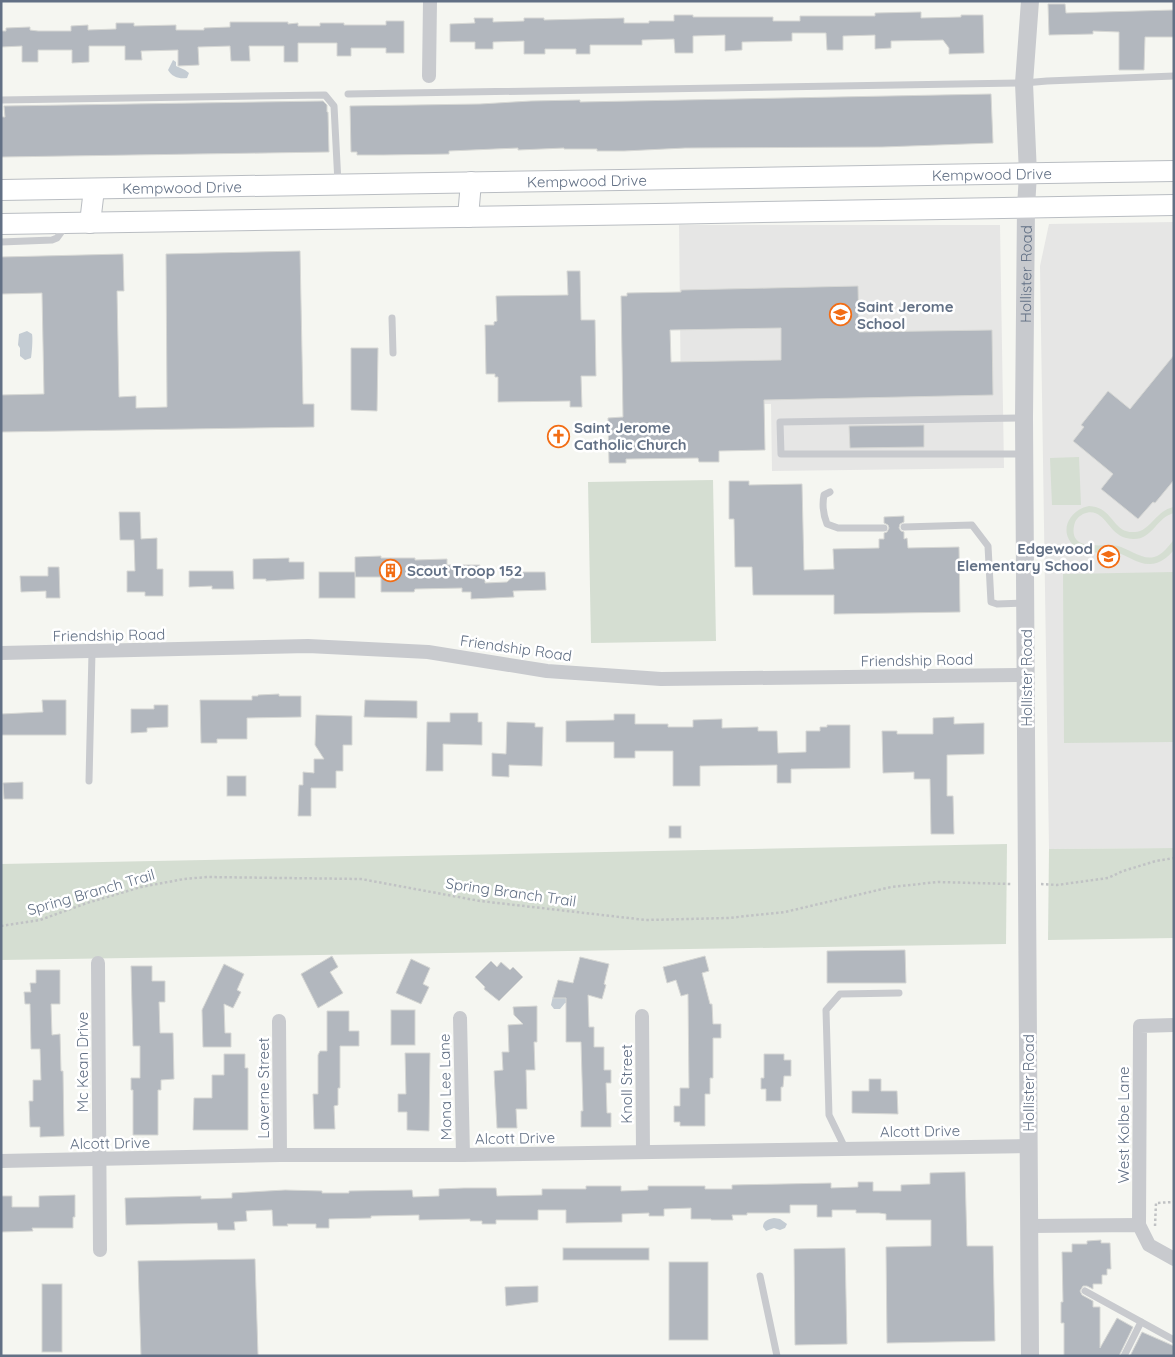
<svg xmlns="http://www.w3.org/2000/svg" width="1175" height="1357" font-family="Quicksand,sans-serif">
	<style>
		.built { fill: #e6e6e5 }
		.green { fill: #d5ded2 }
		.water { fill: #c4ccd3 }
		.building { fill: #b2b7be; stroke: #d6d7d4; fill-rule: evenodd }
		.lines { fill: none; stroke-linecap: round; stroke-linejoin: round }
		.secondary-casing { stroke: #b9bdc2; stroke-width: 22 }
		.path { stroke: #c0c2c4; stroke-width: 2.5; stroke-dasharray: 2.5 2.5; stroke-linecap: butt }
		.service { stroke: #c8cace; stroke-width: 7 }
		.minor { stroke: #c8cace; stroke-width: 14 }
		.tertiary { stroke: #c8cace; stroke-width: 18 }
		.secondary { stroke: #fff; stroke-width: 20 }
		.labels { text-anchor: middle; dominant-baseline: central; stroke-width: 5; stroke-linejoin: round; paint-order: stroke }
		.street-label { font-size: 15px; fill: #627085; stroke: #fff }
		.poi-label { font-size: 15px; font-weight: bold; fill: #627085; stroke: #fff; text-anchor: start }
	</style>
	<rect width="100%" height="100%" fill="#f5f6f1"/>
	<g class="built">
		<path d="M1174,222V848L1049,849L1040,266L1049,224Z"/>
		<path d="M679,225H1000L1004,468L772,471L771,404L681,405Z"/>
	</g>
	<g class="green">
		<path d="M1079,457L1081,505H1052L1050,458Z"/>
		<path d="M713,480L716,641L591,643L588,482Z"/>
		<path d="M1089,506C1114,507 1112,534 1135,532C1151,531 1156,510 1174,507V513C1155,517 1152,545 1126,538C1107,533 1104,505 1083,514C1078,517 1075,520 1074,526C1069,553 1104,543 1118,546C1129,549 1142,560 1154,557C1163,555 1168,546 1174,540V550C1168,557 1161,563 1151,564C1138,565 1127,555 1115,552C1102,550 1088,557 1077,548C1057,534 1068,510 1089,506Z"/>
		<path d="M1174,572V742L1064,743L1063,574Z"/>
		<path d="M1007,844L1006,944L1,960V864Z"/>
		<path d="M1174,848V938L1048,940L1049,849Z"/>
	</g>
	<g class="water">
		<path d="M173,60L176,62V66L185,70L189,73L187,78C179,79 172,77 168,70Z"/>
		<path d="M27,331L32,334C33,338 32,352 31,358L25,360L20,356V348L18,345L19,334Z"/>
		<path d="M557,994L573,998V1003H565L560,1009H554L551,1005L553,996Z"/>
		<path d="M774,1218L780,1219L787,1224L785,1228L780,1230L774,1228L766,1231L763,1227C763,1221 768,1219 774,1218Z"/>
	</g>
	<g class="building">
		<path d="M1048,4H1065L1066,13L1174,10V37H1145L1144,70H1119V32L1093,31V34L1049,35Z"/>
		<path d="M921,12V18L961,17V15H983L984,53L949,54V48L943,40L891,41V48L875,49V35L843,36V50H827L826,33H792V41L742,42V50L725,51V35L693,36V53H675L674,39L642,40V45H590V54H576V49H545V54H524V41L493,42V49H475V42H450V24L475,23L474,18H493V22L524,21V18H544V20L624,18V23H649V21H674V15H693V17H773V21H800V16H875V13Z"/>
		<path d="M386,21H404V53H386V48H351V56H337V43H298V62H284V46H249L250,61H231L230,46L198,47L199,65L178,66V50L141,51L142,60H125V46H89V62L72,63V50H38V62H22V46L1,47V31H6V28L30,27V30L38,31H71V26L88,25V30L116,29V23H134V26L176,25V30H204V28L230,27V22H288V24L298,23V26H320V23H344V25H386Z"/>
		<path d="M991,94L993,143L882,147L685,148L624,151H597V149H564V148L518,150V148L449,151V154L383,155H357V152H351L350,106L480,104L531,101L580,100V102Z"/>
		<path d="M323,101L327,105V112H328L329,152L1,157V117H5L4,106Z"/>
		<path d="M300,251L303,404H314V427L1,432V395L44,394L42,293L1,294V257L123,254L124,291H117L119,397L136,396V408L167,407L166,254Z"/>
		<path d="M567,271H580L581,320H595L596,376H581L582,407H570V401L498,402V377H495V374H486L485,325H494V322L497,321L496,296L568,295Z"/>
		<path d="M858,286L859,332L992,330L993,395L764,400L765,450L719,451V462H699L698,458L626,459V463H609L608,418L623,417L621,296H627V293L681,292V290ZM781,328V360L671,362L670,330Z"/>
		<path d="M351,348H378L377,411L351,410Z"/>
		<path d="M1174,355V480L1155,503L1153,502L1138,519L1101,489L1113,474L1073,441L1084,427L1081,425L1108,391L1130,409Z"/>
		<path d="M924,425V447L850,448L849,426Z"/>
		<path d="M729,481H749V485L802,484L804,570L834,569L833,549L879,548V539H884V533L887,532L889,528L888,525L884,523V517L904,516V522L900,524L899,528L901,531L904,532V539L907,538L908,548L959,547L960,612L834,614V595H753L752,567H735L734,519H729Z"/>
		<path d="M119,512H140L141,539L157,538V569H163V596H145V592H127V571H135L134,540H120Z"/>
		<path d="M381,556V558H415V560L447,559V565H480L482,579H485V583L507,582L518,572H545L546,590L513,591L514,597L471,599V592H462V588L415,589L414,592H381V577H355V557Z"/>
		<path d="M289,558V562H304V579L266,581V579H253V559Z"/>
		<path d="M48,567H59L60,598H46V591L21,592L20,576H48Z"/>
		<path d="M189,571H233L234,589H212V586L189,587Z"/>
		<rect x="319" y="572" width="36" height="26"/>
		<path d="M279,694V696H301V717L247,718V739H217V743H201L200,700H252V696H258V695Z"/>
		<path d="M42,700H66V735H1V714L43,712Z"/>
		<path d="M365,700L417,701V718L364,717Z"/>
		<path d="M154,705H168V727L147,728V732L131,733V709H154Z"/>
		<path d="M450,713H478V722H482V745L443,744V771H426L427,722H450Z"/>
		<path d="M614,714H635V724H668V727H693V720L722,719V728L758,727V731H777L778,753L806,752V731H820V727H827V725H850V768L791,769V783H777V765L700,766V786H673V751H635V758H614V742H566V721L614,720Z"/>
		<path d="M316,715L352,716V745H343V771H336V788H311V816H298L299,785H303V772L314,773V759H324L315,745Z"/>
		<path d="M954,717V724L984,723V754L947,755V796H953L954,834H931L930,779H914V772L883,773L882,731H897V734H933V718Z"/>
		<path d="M507,722L535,723V727H543L542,766L509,765V777L492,776V753L506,754Z"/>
		<rect x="227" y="776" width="19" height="20"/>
		<path d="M23,782V799H4L3,783Z"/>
		<rect x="669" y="826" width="12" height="12"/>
		<path d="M905,950L906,983H827V951Z"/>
		<path d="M332,956L338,967L330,972L343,993L318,1008L301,974Z"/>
		<path d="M705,956L709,971L702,973L710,1004H712L713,1024H721V1038H713V1078H710V1094H705V1126H680V1122H674V1106H680V1088H689L688,994L681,996L676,980L667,983L663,967Z"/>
		<path d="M580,957L609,964L604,984L606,985L602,999L588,995L589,1027H594V1047H604V1070H611V1083H606L607,1113H611V1127H581V1111H583L581,1042H566V998H553L558,980L573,983Z"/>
		<path d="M411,959L430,968L423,984L429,987L421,1004L396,993Z"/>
		<path d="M491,961L497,967L501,962L510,970L513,967L523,977L499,1001L484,989L485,987L475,977Z"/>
		<path d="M224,964L244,974L237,990L241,992L233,1008L224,1004L225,1033H231V1047H203L202,1010Z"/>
		<path d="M131,966H152V981H165V1002H159L160,1033H173L174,1079L161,1080V1090H158V1135H133V1090H131V1078H140V1046H133Z"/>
		<path d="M36,970H60V1004H51L52,1035L60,1034L61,1071H63L64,1136L40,1137V1127H30L29,1101H33V1080H41L40,1049H31L30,1004H25L24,992H31L30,983H36Z"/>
		<path d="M537,1006V1042H534L535,1070H526L527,1109H516L517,1128H497L494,1071L503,1070L502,1052H509L508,1025L523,1024L514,1015L513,1007Z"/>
		<rect x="391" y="1010" width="24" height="35"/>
		<path d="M327,1011H349V1031H359V1046H340V1088H338V1105L334,1106L335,1129H314L313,1094H318V1055L320,1051H327Z"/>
		<path d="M405,1053H430L429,1131L407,1130V1112H398V1094H406Z"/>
		<path d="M224,1054H245V1068H248V1130H193L194,1098H212V1075H224Z"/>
		<path d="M764,1054H784V1060H791V1076H784L783,1087H781V1101H766V1089H761V1078H764Z"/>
		<path d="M869,1079H881V1091H897L898,1114L852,1113V1091H869Z"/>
		<path d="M965,1172L967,1246H993L995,1341L887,1343L886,1247L931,1246V1220H886V1214L879,1213H856V1210H832V1217H817V1205H790V1213H747V1215H732L733,1220H711V1219H691V1208L664,1209V1216H649V1213L622,1214V1222L566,1223V1210H538V1220H496V1224H482V1221H470V1219L419,1220V1215L371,1216V1218L329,1219V1228H316V1224H287L288,1226H273L272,1210L246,1211L247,1221L234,1222L235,1230H218L217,1223L126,1225L125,1198L201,1196V1199L232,1198V1193L285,1190L322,1191V1193H349V1191L412,1190L413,1197L439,1196V1189L464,1188H496L497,1196L542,1195V1189H586V1186H621V1191L648,1190V1186H705V1189H732V1185L831,1183V1188L858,1187V1182H873V1191H901V1185L930,1184V1173Z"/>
		<path d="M75,1195V1217H73V1228H32L33,1231L1,1232V1196H12V1207H39V1196Z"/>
		<path d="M1101,1240V1243H1110L1111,1269H1107V1275H1102V1284H1093V1289L1087,1286H1083L1080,1291L1082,1295L1093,1301V1307H1100V1348L1117,1318L1133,1327L1119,1356H1064V1323H1061V1302H1063L1062,1252H1072V1244H1087V1241Z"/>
		<rect x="563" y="1248" width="86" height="12"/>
		<path d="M845,1248L847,1344L795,1345L794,1249Z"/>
		<path d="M255,1259L258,1355L141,1356L138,1261Z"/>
		<rect x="669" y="1262" width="39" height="78"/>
		<rect x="42" y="1284" width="20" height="68"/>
		<path d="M538,1286V1302L506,1306L505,1287Z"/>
		<path d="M1142,1332L1174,1346V1356H1130Z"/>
	</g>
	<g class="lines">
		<defs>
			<g id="secondary">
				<path id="s2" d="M1,190L1174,171"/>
				<path d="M468,217L471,182"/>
				<path d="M90,223L94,189"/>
				<path d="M1,224C392,221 783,210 1174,205"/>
			</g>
		</defs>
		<use href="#secondary" class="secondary-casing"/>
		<g class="path">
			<path d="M1041,884L1057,885L1108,878L1123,871L1156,861L1174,858"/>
			<path d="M1,926L40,920L87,903L141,887L184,879L207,877L361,879L480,901L646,920L728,918L785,912L891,887L938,882L1011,884"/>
			<path d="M1155,1226L1156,1203L1174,1202"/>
		</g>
		<g class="service">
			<path d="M348,94L1024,83L1047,81L1174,76"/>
			<path d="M1,100L325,95L334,106L338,183"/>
			<path d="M1,242L52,240L57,238L65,227"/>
			<path d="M392,318L393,353"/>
			<path d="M1024,418L780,422L781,454H1024"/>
			<path d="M830,492L824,495C822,505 823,514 827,524L838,528H884"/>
			<path d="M904,527L972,525L988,546L991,602L997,604L1025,603"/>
			<path d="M89,781L92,652"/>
			<path d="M845,1148L829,1115L826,1010L840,994L899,993"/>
			<path d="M760,1276L777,1356"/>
			<path d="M1085,1291L1174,1340"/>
			<path d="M1124,1356L1141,1322"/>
		</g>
		<g class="minor">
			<path d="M429,76L430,1"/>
			<path d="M1,653L308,646L428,652L547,671L661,679L1026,675"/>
			<path d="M98,963L100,1250"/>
			<path d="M642,1016L643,1152"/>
			<path d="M460,1018L463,1155"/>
			<path d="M279,1021L280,1155"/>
			<path d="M1,1161L280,1155H463L1029,1146"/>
			<path d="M1139,1225L1140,1026L1174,1025"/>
			<path d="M1030,1226L1139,1225L1149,1245L1174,1259"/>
		</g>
		<path class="tertiary" id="s1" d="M1030,1356L1024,418L1026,207L1028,174L1024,83L1030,1"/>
		<use href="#secondary" class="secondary"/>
	</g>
	<defs>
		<symbol id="school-ring" viewBox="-11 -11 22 22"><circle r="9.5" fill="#fff" stroke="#f26d15" stroke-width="1.5"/><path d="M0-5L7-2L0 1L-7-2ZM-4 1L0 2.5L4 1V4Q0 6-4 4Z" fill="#f26d15"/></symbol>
		<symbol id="church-ring" viewBox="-11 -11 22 22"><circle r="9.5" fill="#fff" stroke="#f26d15" stroke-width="1.5"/><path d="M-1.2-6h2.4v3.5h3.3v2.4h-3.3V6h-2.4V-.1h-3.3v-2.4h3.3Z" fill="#f26d15"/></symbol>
		<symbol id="building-ring" viewBox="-11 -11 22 22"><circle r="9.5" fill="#fff" stroke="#f26d15" stroke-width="1.5"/><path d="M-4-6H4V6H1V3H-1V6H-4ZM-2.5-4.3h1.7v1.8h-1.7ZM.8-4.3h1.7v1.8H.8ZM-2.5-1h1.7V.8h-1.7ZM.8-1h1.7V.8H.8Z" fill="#f26d15"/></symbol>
	</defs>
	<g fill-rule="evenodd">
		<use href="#school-ring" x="828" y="302" width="25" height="25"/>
		<use href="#church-ring" x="546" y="424" width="25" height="25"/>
		<use href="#school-ring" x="1096" y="544" width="25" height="25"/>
		<use href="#building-ring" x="378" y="558" width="25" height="25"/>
	</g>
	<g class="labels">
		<g class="street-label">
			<text stroke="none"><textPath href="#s2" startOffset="991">Kempwood Drive</textPath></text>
			<text stroke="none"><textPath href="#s2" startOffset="586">Kempwood Drive</textPath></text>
			<text stroke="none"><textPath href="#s2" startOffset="181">Kempwood Drive</textPath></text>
			<text stroke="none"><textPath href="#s1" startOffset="1082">Hollister Road</textPath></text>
			<text transform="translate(109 635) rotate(-1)">Friendship Road</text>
			<text transform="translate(516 648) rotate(8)">Friendship Road</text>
			<text transform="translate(917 660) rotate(-1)">Friendship Road</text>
			<text transform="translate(1026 678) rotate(-90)">Hollister Road</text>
			<text transform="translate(91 892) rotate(-16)">Spring Branch Trail</text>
			<text transform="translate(511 892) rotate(8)">Spring Branch Trail</text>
			<text transform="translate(82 1062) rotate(-90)">Mc Kean Drive</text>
			<text transform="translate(1028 1083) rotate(-90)">Hollister Road</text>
			<text transform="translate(626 1084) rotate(-90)">Knoll Street</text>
			<text transform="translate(445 1087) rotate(-91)">Mona Lee Lane</text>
			<text transform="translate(263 1088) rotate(-90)">Laverne Street</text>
			<text transform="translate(1123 1125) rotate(-90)">West Kolbe Lane</text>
			<text transform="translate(920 1131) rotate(-1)">Alcott Drive</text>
			<text transform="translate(515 1138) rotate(-1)">Alcott Drive</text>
			<text transform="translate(110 1143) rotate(-1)">Alcott Drive</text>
		</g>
		<g class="poi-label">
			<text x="857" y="306">Saint Jerome<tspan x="857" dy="17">School</tspan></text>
			<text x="574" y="427">Saint Jerome<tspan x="574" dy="17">Catholic Church</tspan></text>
			<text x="1093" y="548" text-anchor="end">Edgewood<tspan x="1093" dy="17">Elementary School</tspan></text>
			<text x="407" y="570">Scout Troop 152</text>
		</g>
	</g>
	<rect width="1175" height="1357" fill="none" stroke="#627085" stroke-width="5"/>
</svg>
